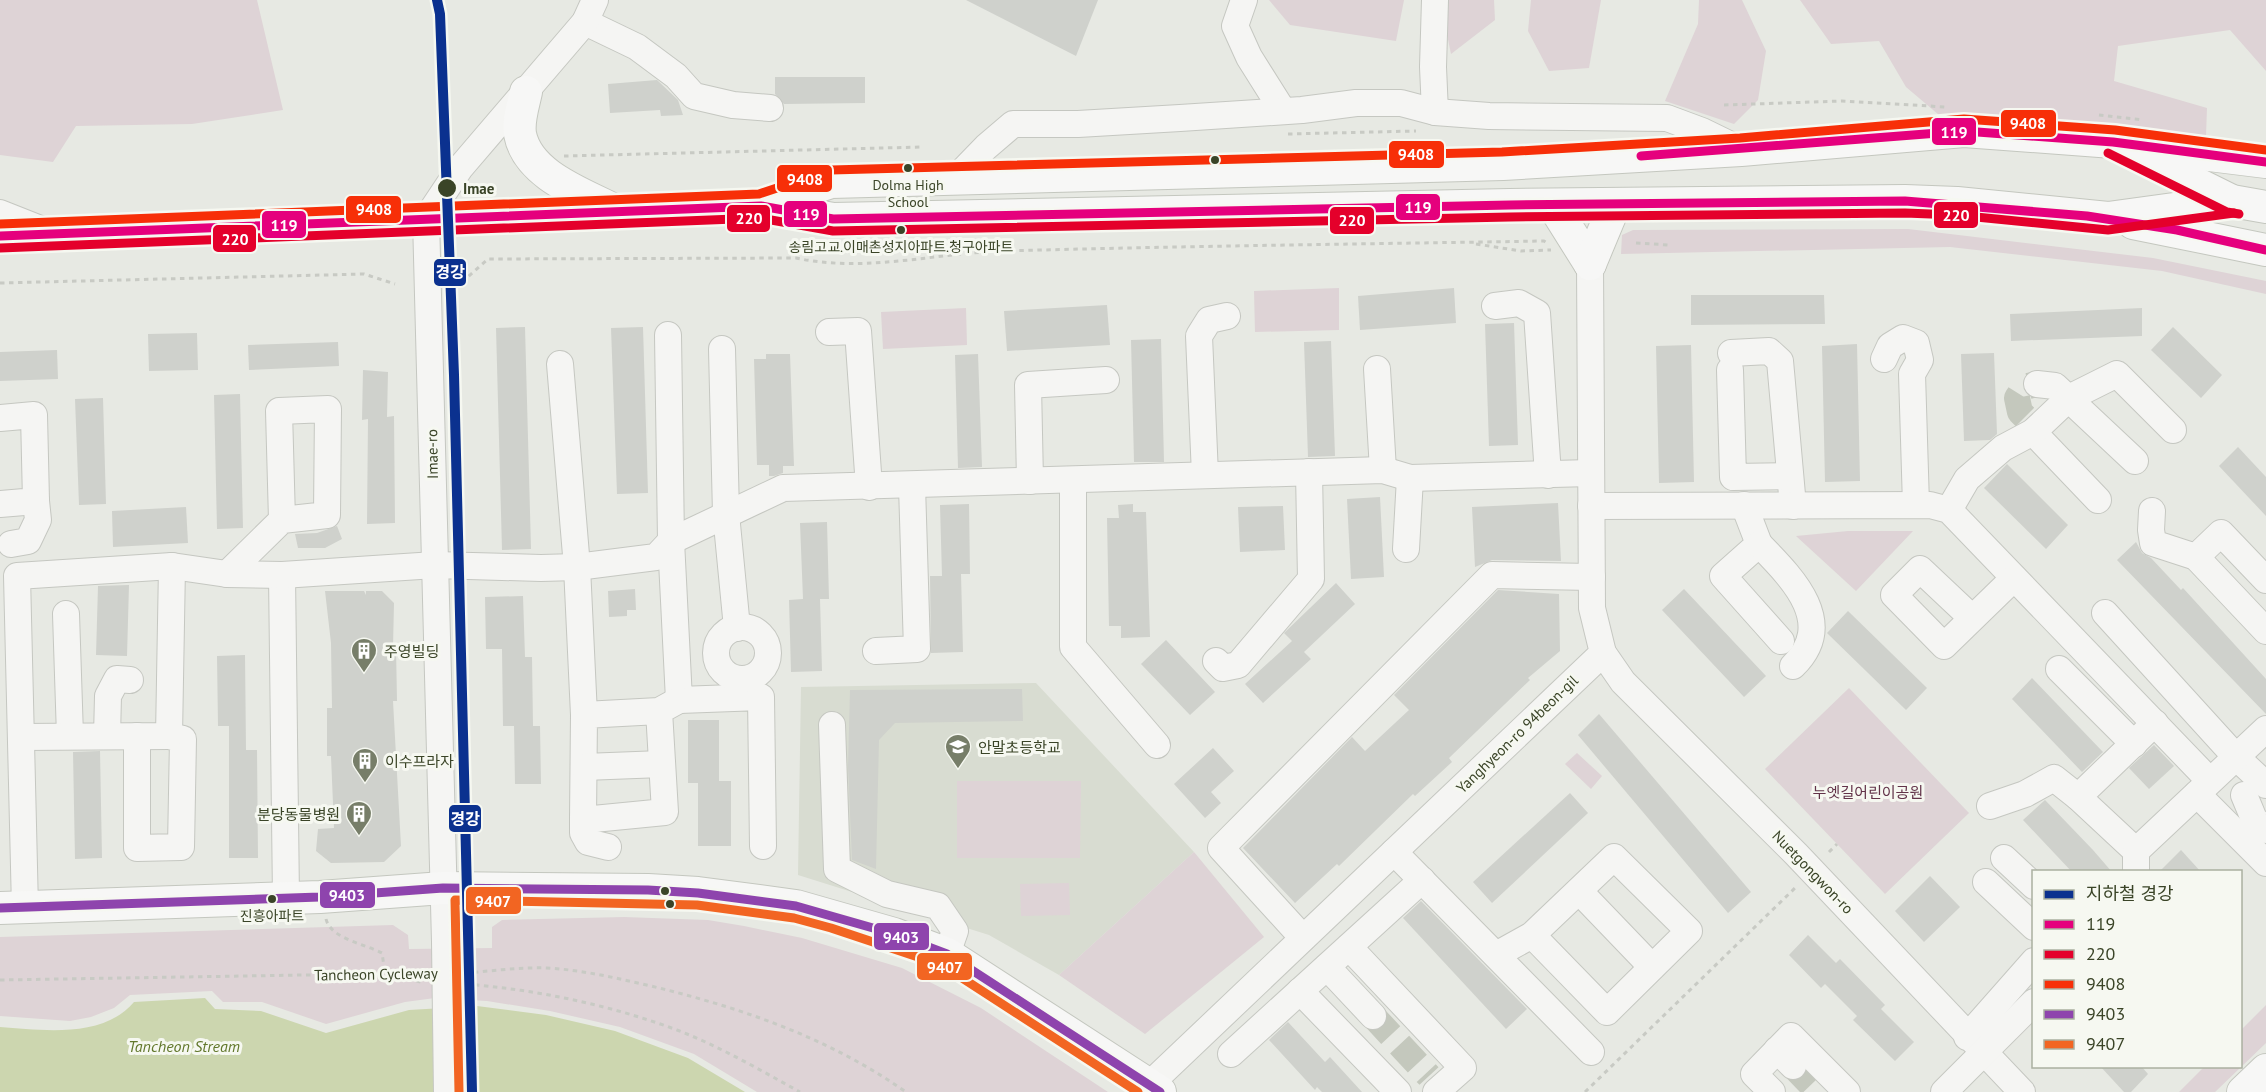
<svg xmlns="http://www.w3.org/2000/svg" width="2266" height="1092" font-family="'PT Sans','Noto Sans KR',sans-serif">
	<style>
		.built { fill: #d8dcd1 }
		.green { fill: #ded3d6 }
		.water { fill: #ccd6af }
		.building { fill: #cfd1cc }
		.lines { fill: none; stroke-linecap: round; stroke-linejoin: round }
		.minor-tunnel { stroke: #c4c8bd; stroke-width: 26; stroke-dasharray: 26 13; stroke-linecap: butt }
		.minor-casing { stroke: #c5c7c1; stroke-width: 28 }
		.major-casing { stroke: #c4c7bf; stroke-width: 34 }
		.path { stroke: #c8cac4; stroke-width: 3; stroke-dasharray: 4.5 4.5; stroke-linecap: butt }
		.minor { stroke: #f5f5f3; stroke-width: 26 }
		.major { stroke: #f7f7f6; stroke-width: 32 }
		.minor-bridge-casing { stroke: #c5c7c1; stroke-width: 28; stroke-linecap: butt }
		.minor-bridge { stroke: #f5f5f3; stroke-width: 26 }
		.bus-1-casing { stroke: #f6f8f1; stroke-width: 14 }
		.bus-2-casing { stroke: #f6f8f1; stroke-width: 14 }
		.bus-3-casing { stroke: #f6f8f1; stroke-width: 14 }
		.bus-4-casing { stroke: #f6f8f1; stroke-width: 14 }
		.bus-5-casing { stroke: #f6f8f1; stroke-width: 14 }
		.bus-1 { stroke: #e5007d; stroke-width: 9 }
		.bus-2 { stroke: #e4002b; stroke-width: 9 }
		.bus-3 { stroke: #f72f08; stroke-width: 9 }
		.bus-4 { stroke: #8e44ad; stroke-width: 9 }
		.bus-5 { stroke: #f26522; stroke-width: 9 }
		.metro-1-casing { stroke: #f6f8f1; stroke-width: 15 }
		.metro-1 { stroke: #0b318f; stroke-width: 10 }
		.bus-dot { fill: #3a4427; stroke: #f6f8f1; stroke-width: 2 }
		.labels { text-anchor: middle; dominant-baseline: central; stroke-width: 6; stroke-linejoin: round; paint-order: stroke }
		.bus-label { font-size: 14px; fill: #3a4427; stroke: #f6f8f1 }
		.stop-label { font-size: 15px; font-weight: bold; fill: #3a4427; stroke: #f6f8f1; text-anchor: start }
		.street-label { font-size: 15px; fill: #3a4427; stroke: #f6f8f1 }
		.poi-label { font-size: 15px; fill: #3a4427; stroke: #f6f8f1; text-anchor: start }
		.park-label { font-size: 15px; fill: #623349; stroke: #f6f8f1 }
		.water-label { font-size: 16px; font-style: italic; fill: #62782c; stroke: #f6f8f1 }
		.line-badge { stroke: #f6f8f1; stroke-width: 2 }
		.badge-label { font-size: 16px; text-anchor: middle; font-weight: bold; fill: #fff }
	</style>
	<rect width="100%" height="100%" fill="#e7e9e3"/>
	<path class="built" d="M1036,683L1194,852L1059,975L989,935L798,875L801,687Z"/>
	<g class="green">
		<path d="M0,0H257L283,110L192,124L76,126L53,162L0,155Z"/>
		<path d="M1269,0H1404L1396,41L1290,25Z"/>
		<path d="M1440,0H1494L1495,20L1451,54Z"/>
		<path d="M1531,0H1601L1589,68L1549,71L1528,31Z"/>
		<path d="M1699,0H1742L1766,51L1758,100L1734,124L1665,101L1698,24Z"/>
		<path d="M1800,0H2266V71L2230,30L2118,46L2114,81L2207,108L2206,136L2047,133L1952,126L1906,87L1879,41L1831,44Z"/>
		<path d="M1908,229L2153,258L2266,281V294L2162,271L1950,247L1621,254L1622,235L1633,230Z"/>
		<path d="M1339,288V330L1255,332L1254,291Z"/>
		<path d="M966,308L967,345L883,349L881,312Z"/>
		<path d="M1848,531H1913L1856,591L1796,536Z"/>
		<path d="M1849,688L1969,813L1885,894L1765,769Z"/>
		<path d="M1577,753L1602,776L1591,789L1565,764Z"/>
		<path d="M957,781H1081L1080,858H957Z"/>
		<path d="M1194,852L1264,937L1145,1034L1059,975Z"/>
		<path d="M1069,883L1070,915L1021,916L1020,884Z"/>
		<path d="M624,917L708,920L744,926L802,938L902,968L981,1008L1108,1092H757L694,1054L620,1027L550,1011L487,1001L435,998L405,1002L326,1024L262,1002H223L212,991L130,995L114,1008L91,1017L70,1021L0,1016V937L393,925L408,935L409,949L492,948V927L502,920Z"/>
		<path d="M2266,1005V1043L2215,1092H2179L2204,1067L2240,1066L2241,1030Z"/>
	</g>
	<path class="water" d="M205,998L215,1009L261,1011L326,1033L409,1010L477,1006L546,1015L615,1031L688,1058L745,1092H0V1027C42,1030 103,1039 134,1002Z"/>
	<g class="building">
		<path d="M966,0H1098L1076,56Z"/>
		<path d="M775,77H865V103L784,104L775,94Z"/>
		<path d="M657,80L678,100L683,115L661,116L660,110L610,113L608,84Z"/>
		<path d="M1454,288L1456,323L1360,330L1358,296Z"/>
		<path d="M1691,295H1824L1825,324L1691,325Z"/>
		<path d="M1107,305L1110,345L1007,351L1004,311Z"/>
		<path d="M2142,308V336L2011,341L2010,314Z"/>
		<path d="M1514,323L1518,445L1489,446L1485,324Z"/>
		<path d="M525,327L531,549L502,550L496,328Z"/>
		<path d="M643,327L648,493L617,494L611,328Z"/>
		<path d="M2173,327L2222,375L2201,398L2151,350Z"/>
		<path d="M197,333L198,370L149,371L148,334Z"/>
		<path d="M1161,339L1164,462H1134L1131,340Z"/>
		<path d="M1331,341L1335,456L1308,457L1304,342Z"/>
		<path d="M338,342L339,366L249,370L248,345Z"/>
		<path d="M1857,344L1860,481L1825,482L1822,346Z"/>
		<path d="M1691,345L1694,482L1659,483L1656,346Z"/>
		<path d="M57,350L58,379L0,381V352Z"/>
		<path d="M1994,353L1997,434L1990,440L1964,441L1961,354Z"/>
		<path d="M766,354H790L794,466H783V473L774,476H769V465H757L754,359H766Z"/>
		<path d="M978,354L982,467L958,468L955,355Z"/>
		<path d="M363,370L388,372L387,417L394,416L395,523L367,524L368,419L362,420Z"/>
		<path d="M240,394L243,528L217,529L214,395Z"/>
		<path d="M103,398L106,504L79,505L75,399Z"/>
		<path d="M2238,447L2266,477V516L2219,466Z"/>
		<path d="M2007,464L2068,525L2046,549L1984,488Z"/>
		<path d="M1380,497L1384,577L1351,579L1347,499Z"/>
		<path d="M1558,503L1561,561L1492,560L1475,567L1472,507Z"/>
		<path d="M969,504L970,574H961L963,652L931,653L930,576H942L940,505Z"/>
		<path d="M1133,504V512H1146L1150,637L1121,638V626H1109L1107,518H1119L1118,505Z"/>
		<path d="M1283,506L1285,550L1240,552L1238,507Z"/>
		<path d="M186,507L188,543L113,547L112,511Z"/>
		<path d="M827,522L829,599H820L822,671L791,672L789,600L803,599L800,523Z"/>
		<path d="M337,526L342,539L325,548H298L295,534L317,533Z"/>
		<path d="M2136,542L2142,553L2151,558L2181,590L2183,588L2266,679V714L2117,560Z"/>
		<path d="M1336,583L1355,604L1304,652L1311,659L1263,703L1245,684L1292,641L1284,633Z"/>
		<path d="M129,585L127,656L96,655L98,586Z"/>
		<path d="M635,589L636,610H627V616L609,617L608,591Z"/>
		<path d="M1684,589L1766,676L1744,697L1662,610Z"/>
		<path d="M1498,590L1559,594L1560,651L1528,678L1530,680L1449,758L1452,762L1415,796L1413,794L1339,866L1337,864L1295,903L1243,848L1352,737L1365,751L1409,710L1394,695Z"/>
		<path d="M325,591H364L366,595V591H382L394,603L393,647H396L397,701H393L401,846L384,862L331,863L316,851L318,829L334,828L331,756H327V708H332L331,643Z"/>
		<path d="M523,596L525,657H532L533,726H540L541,784H515L514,726H503L502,649H486L485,597Z"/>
		<path d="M1848,611L1927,688L1906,710L1827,633Z"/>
		<path d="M1166,640L1215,692L1190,715L1141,664Z"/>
		<path d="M245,655L246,750H257L258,858H229V726H218L217,656Z"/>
		<path d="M2032,678L2103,752L2082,772L2012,699Z"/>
		<path d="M1022,689L1023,721L895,723L879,740L876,869L852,860L848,767L850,690Z"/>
		<path d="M1599,714L1751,892L1728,913L1578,735Z"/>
		<path d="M688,720H719V781H731V846H698V783H688Z"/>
		<path d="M2154,745L2174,766L2149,789L2129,768Z"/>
		<path d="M1213,748L1234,771L1211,792L1221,803L1205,818L1174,784Z"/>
		<path d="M100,751L102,858L75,859L73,752Z"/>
		<path d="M1570,793L1588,813L1492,903L1473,882Z"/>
		<path d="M2045,800L2093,850L2112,872H2072L2023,820Z"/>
		<path d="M2181,850L2201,872H2159Z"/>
		<path d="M1930,876L1960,907L1924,942L1895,911Z"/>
		<path d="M1421,901L1527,1009L1506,1029L1403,918Z"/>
		<path d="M1808,935L1836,963L1840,959L1885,1005L1881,1009L1914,1042L1895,1061L1853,1020L1857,1016L1825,984L1821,988L1789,955Z"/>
		<path d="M1288,1022L1325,1062L1330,1057L1362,1092H1322L1317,1087L1315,1090L1269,1040Z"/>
		<path d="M2100,1066H2141L2148,1074L2131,1092H2124Z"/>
	</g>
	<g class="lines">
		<g class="minor-tunnel">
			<path d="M2025,417L2020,412L2017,398L2024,387L2037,384"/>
			<path d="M1373,1016L1429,1076"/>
			<path d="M1793,1066L1818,1092"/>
		</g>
		<defs>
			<g id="minor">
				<path d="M1244,0L1235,26L1249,57L1283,111"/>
				<path d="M1435,0L1433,67L1435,112"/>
				<path d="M585,22L637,47L676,76L694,96L733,105L770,108"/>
				<path d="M954,180L986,147L1013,124H1078L1180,118L1302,110L1356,103H1401L1435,112L1489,116L1667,118L1702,131L1741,150"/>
				<path d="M0,213L48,232"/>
				<path d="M1495,306L1519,303L1537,313L1548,475"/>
				<path d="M829,332L858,331L869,487"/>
				<path d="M668,335L671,541L679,700L761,697L763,846"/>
				<path d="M722,349L726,514L737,628"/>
				<path d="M1731,353L1769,351L1780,361L1793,506"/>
				<path d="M1884,359L1890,346L1903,338L1916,343L1920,360L1912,374L1916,505"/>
				<path d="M560,364L577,567L584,715"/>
				<path d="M1377,369L1383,470"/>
				<path d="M1730,370L1733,477L1790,476"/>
				<path d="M2037,384L2055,386L2135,461"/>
				<path d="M0,418L34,415L36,501L0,504"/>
				<path d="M2033,432L2098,500"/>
				<path d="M1205,475L1199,336L1209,320L1227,316"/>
				<path d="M1073,480V647L1157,745"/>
				<path d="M1030,481L1028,385L1106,380"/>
				<path d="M1744,505L1759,544L1723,576L1781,641"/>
				<path d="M1591,506L1930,505L1949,510L2210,781"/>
				<path d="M1949,510L1967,479L2003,448L2033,432L2069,398L2117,374L2173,430"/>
				<path d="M2152,511L2151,530L2153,543L2196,557"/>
				<path d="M11,544L28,541L38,520L36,501"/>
				<path d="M1759,544C1791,577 1838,622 1793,666"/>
				<path d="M1406,549L1410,478"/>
				<path d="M227,574L282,520L279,411L328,409L327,515L282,520"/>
				<path d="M282,575L286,898"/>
				<path d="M2266,580L2221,533L2196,557L2266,631"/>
				<path d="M2105,613L2236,757L2266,785"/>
				<path d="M66,614L70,736"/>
				<path d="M1972,618L1920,569L1894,595L1944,646L2014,578"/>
				<circle cx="742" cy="653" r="26"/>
				<path d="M876,651L917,649L912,486"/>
				<path d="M1603,653L1623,682L1796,854L2022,1092"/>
				<path d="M1216,661L1223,668L1238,665L1311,579L1309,472"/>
				<path d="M2059,669L2134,744"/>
				<path d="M659,711L665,812L583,820L584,715L659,711L679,700"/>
				<path d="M832,725L837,869L887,894L938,906L955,931L947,954"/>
				<path d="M107,736L108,696L117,679L130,680"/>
				<path d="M137,736V848L181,847L183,739L169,736"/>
				<path d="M21,737L169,736L172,566"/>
				<path d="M584,767L662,764"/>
				<path d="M2197,794L2266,863"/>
				<path d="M2244,795L2254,819L2266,830"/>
				<path d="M1990,806L2025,794L2054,778L2078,797"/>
				<path d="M583,820V833L588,842L608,847"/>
				<path d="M2136,851L2078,797L2155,723"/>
				<path d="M1394,852L1591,1052"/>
				<path d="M2004,858L2034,886"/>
				<path d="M2136,872V851L2266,729"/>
				<path d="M1986,882L2034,927"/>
				<path d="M1579,891L1652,967"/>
				<path d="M25,908L17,576L172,566L227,574L282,575L435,565L541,568L577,567L656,557L671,541L783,488L1383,470L1410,478L1591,473"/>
				<path d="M1303,938L1221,848L1492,575L1592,577"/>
				<path d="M445,942L426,219L460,168L585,22L595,0"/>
				<path d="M1349,947L1463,1068L1436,1092"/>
				<path d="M1496,955L1532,935L1614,857L1689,931L1607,1012L1532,935"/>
				<path d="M1327,967L1373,1016"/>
				<path d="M1300,991L1398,1092"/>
				<path d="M1967,1037L2034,961"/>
				<path d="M1777,1050L1793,1066"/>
				<path d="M1231,1054L1422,880"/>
				<path d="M1149,1085L1603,653L1592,608L1590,264"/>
				<path d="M1772,1092L1754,1074L1791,1036L1847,1092"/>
				<path d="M1944,1092L2034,1002"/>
			</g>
			<g id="major">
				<path d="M526,92C523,106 518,120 520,134C528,176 584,194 616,211"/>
				<path d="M2137,146L2266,162"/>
				<path d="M764,204L831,182L1503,164L1741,150L1964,131L2113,142L2232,201L2266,207"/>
				<path d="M1553,205L1590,264"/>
				<path d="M2133,223L2266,250"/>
				<path d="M0,236L761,206L833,219L1510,205L1905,201L1957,203L2108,218L2232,201"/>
				<path d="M1590,264L1615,204"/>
				<path d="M0,908L320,897L443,888L648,890L698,893L796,906L894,934L947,954L1160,1092"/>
				<path d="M2243,1092L2266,1070"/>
			</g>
		</defs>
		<use href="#minor" class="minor-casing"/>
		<use href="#major" class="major-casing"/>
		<g class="path">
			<path d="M1724,105L1842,101L1946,107"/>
			<path d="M2099,115L2143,120"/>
			<path d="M1288,134L1416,131"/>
			<path d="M564,156L922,147"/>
			<path d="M1636,243L1669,245"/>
			<path d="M1476,244L1521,251L1551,250"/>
			<path d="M462,282L488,259L796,258C865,273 935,253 1004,251C1184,246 1364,244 1544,241L1547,243"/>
			<path d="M0,283L364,274L395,284"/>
			<path d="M1829,852L1837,844"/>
			<path d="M326,919C331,939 365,944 382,953L385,973"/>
			<path d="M465,973C492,971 520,967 547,968C583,970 616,978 651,986C742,1008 829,1038 906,1092"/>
			<path d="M390,974L424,983"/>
			<path d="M0,980L426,973"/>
			<path d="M466,984C538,990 610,1005 677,1030C719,1046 760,1070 800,1092"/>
			<path d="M1585,1092L1795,888"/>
		</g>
		<use href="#minor" class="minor"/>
		<use href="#major" class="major"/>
		<defs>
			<path id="minor-bridge" d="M445,942L447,1092"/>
		</defs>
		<use href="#minor-bridge" class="minor-bridge-casing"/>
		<use href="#minor-bridge" class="minor-bridge"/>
		<defs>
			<g id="bus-1">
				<path d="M1641,156L1964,131L2113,142L2266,162"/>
				<path d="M0,236L761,206L833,219L1510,205L1905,201L2087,216L2177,230L2266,250"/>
			</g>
			<g id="bus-2">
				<path d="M2108,153L2227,212L2239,214"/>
				<path d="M0,248L760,218L833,231L1510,217L1905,213L1956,215L2108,230L2234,213"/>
			</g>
			<path id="bus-3" d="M0,224L759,194L831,170L1502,152L1740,138L1964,119L2115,130L2266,150"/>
			<path id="bus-4" d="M0,908L320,897L443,888L648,890L698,893L796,906L894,934L947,954L1160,1092"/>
			<path id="bus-5" d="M459,1092L455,900L697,905L794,918L831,928L942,965L1138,1092"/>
		</defs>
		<use href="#bus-1" class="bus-1-casing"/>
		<use href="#bus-2" class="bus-2-casing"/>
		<use href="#bus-3" class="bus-3-casing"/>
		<use href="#bus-4" class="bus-4-casing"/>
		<use href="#bus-5" class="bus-5-casing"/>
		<use href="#bus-1" class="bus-1"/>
		<use href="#bus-2" class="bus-2"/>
		<use href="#bus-3" class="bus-3"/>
		<use href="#bus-4" class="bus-4"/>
		<use href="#bus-5" class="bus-5"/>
		<defs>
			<path id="metro-1" d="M437,0L440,14L454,375L472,1092"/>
		</defs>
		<use href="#metro-1" class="metro-1-casing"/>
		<use href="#metro-1" class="metro-1"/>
	</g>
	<defs>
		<symbol id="building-pin" viewBox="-11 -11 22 30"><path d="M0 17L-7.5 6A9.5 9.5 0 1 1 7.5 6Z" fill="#777e69" stroke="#f6f8f1"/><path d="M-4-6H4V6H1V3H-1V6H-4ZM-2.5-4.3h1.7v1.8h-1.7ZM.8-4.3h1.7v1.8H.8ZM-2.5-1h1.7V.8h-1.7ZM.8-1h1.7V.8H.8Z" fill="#fff"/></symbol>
		<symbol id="school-pin" viewBox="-11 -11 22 30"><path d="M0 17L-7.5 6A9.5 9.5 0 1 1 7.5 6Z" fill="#777e69" stroke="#f6f8f1"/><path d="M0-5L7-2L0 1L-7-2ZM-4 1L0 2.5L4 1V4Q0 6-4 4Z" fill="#fff"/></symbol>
	</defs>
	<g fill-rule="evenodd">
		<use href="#building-pin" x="349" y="636" width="30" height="40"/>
		<use href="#school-pin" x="943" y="732" width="30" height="40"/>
		<use href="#building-pin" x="350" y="746" width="30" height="40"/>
		<use href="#building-pin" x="344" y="799" width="30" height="40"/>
	</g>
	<g class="bus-dot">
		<circle cx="1215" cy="160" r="5"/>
		<circle cx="908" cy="168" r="5"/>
		<circle cx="447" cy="188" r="10"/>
		<circle cx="901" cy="230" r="5"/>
		<circle cx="665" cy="891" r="5"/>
		<circle cx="272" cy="899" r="5"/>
		<circle cx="670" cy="904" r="5"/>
	</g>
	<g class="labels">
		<g class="bus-label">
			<text x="908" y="185">Dolma High<tspan x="908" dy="17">School</tspan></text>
			<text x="901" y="247">송림고교.이매촌성지아파트.청구아파트</text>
			<text x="272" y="916">진흥아파트</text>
		</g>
		<g class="stop-label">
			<text x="463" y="188">Imae</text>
		</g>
		<g class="street-label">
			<text transform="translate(432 454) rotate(-91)">Imae-ro</text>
			<text transform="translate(1517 734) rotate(-44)">Yanghyeon-ro 94beon-gil</text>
			<text transform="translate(1813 872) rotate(46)">Nuetgongwon-ro</text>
			<text transform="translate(376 974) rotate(-1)">Tancheon Cycleway</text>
		</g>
		<g class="poi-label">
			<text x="384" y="651">주영빌딩</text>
			<text x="978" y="747">안말초등학교</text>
			<text x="385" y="761">이수프라자</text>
			<text x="340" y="814" text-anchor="end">분당동물병원</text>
		</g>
		<g class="park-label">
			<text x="1868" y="792">누엣길어린이공원</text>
		</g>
		<g class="water-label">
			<text x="184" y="1046">Tancheon Stream</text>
		</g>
	</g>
	<g class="line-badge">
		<rect x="2000" y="109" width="57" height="29" rx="6" fill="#f72f08"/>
		<rect x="1931" y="117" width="46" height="29" rx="6" fill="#e5007d"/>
		<rect x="1388" y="140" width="57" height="29" rx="6" fill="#f72f08"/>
		<rect x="776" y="164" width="57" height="29" rx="6" fill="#f72f08"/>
		<rect x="1395" y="193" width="46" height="28" rx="6" fill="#e5007d"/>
		<rect x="345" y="195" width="57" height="29" rx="6" fill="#f72f08"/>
		<rect x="783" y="200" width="45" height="28" rx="6" fill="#e5007d"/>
		<rect x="1933" y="201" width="46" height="28" rx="6" fill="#e4002b"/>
		<rect x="726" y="204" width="45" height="29" rx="6" fill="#e4002b"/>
		<rect x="1329" y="206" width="46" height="29" rx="6" fill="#e4002b"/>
		<rect x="261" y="210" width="46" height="29" rx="6" fill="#e5007d"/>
		<rect x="212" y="224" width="45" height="29" rx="6" fill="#e4002b"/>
		<rect x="433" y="258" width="34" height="29" rx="6" fill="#0b318f"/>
		<rect x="448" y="804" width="34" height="29" rx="6" fill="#0b318f"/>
		<rect x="319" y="881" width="57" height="28" rx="6" fill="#8e44ad"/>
		<rect x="465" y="886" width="57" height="29" rx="6" fill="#f26522"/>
		<rect x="873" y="922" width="57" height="29" rx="6" fill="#8e44ad"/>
		<rect x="916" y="952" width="57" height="29" rx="6" fill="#f26522"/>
	</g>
	<g class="badge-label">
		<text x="2028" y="129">9408</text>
		<text x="1954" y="138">119</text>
		<text x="1416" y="160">9408</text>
		<text x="805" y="185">9408</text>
		<text x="1418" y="213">119</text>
		<text x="374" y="215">9408</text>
		<text x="806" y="220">119</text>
		<text x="1956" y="221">220</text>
		<text x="749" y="224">220</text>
		<text x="1352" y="226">220</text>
		<text x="284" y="231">119</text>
		<text x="235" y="245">220</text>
		<text x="450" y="278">경강</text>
		<text x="465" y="825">경강</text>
		<text x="347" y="901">9403</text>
		<text x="493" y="907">9407</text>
		<text x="901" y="943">9403</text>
		<text x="945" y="973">9407</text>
	</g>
	<rect x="2032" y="870" width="210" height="198" fill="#f6f8f1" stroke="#abb0a0" stroke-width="1.5"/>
	<rect x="2044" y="890" width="30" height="9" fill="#0b318f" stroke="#abb0a0" stroke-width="1.5"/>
	<text x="2086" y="900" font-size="18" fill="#3a4427">지하철 경강</text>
	<rect x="2044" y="920" width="30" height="9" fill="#e5007d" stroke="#abb0a0" stroke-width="1.5"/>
	<text x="2086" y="930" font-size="18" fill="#3a4427">119</text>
	<rect x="2044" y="950" width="30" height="9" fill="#e4002b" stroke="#abb0a0" stroke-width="1.5"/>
	<text x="2086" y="960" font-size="18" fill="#3a4427">220</text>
	<rect x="2044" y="980" width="30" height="9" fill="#f72f08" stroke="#abb0a0" stroke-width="1.5"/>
	<text x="2086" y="990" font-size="18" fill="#3a4427">9408</text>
	<rect x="2044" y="1010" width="30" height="9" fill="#8e44ad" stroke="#abb0a0" stroke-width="1.5"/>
	<text x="2086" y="1020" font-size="18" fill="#3a4427">9403</text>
	<rect x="2044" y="1040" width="30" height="9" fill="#f26522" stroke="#abb0a0" stroke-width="1.5"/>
	<text x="2086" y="1050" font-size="18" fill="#3a4427">9407</text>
</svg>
